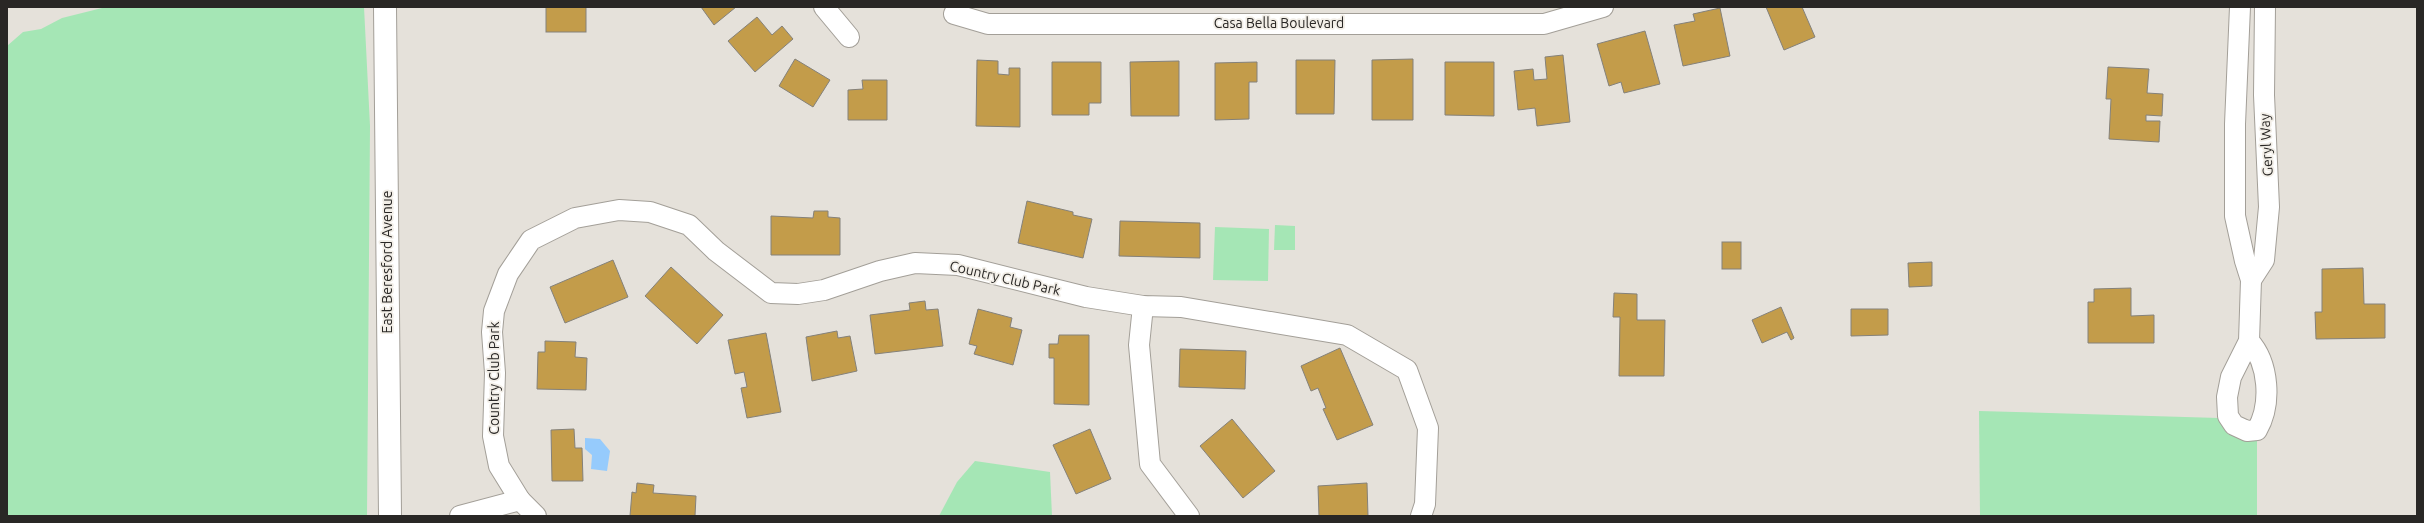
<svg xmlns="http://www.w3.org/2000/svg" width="2424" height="523" font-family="Ubuntu,sans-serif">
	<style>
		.green { fill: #a5e6b5 }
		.water { fill: #96cbfc }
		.building { fill: #c39c4a; stroke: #84817a }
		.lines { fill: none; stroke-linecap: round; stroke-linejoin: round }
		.minor-casing { stroke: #a39f98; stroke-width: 22 }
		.tertiary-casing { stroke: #a39f98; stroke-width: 24 }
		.minor { stroke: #fff; stroke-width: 20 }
		.tertiary { stroke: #fff; stroke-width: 22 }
		.labels { text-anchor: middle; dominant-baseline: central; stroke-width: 3.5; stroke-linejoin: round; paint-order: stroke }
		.street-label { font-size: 14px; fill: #292725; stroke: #f2eee7 }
	</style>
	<rect width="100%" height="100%" fill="#e5e1da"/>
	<g class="green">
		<path d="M106,7H364L370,126L367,516H7V46L23,32L41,29L62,18Z"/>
		<path d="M1275,225L1295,226V250H1274Z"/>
		<path d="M1215,227L1269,229L1268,281L1213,280Z"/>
		<path d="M1979,411L2219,418L2257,439V516H1980Z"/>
		<path d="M975,461L1050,472L1052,516H939L957,482Z"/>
	</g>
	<path class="water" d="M585,438L600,439L610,451L607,471L591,469L592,455L585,449Z"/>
	<g class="building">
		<rect x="546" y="7" width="40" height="25"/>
		<path d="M701,7H736L714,25Z"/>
		<path d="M1766,7H1802L1815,37L1784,50Z"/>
		<path d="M1720,8L1730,56L1683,66L1674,25L1695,21L1693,14Z"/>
		<path d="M757,17L772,35L782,26L793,39L755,72L728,41Z"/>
		<path d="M1645,31L1660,84L1624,93L1621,82L1609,86L1597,44Z"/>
		<path d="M1563,55L1570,122L1537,126L1535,108L1518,110L1514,71L1533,69L1534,80L1547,79L1545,57Z"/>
		<path d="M795,59L830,80L813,107L779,86Z"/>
		<path d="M1413,59V120H1372V60Z"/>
		<path d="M977,60L998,61V74L1009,75V68H1020V127L976,126Z"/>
		<path d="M1296,60H1335L1334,114H1296Z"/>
		<path d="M1179,61V116H1131L1130,62Z"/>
		<path d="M1052,62H1101V103H1089V115H1052Z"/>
		<path d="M1257,62V82H1249V119L1215,120V63Z"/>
		<path d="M1445,62H1494V116L1445,115Z"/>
		<path d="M2108,67L2149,69L2147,93L2163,94L2162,116L2146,115V121H2160L2159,142L2109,139L2111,99H2106Z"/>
		<path d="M862,80H887V120H848V90L863,89Z"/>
		<path d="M1027,201L1073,212V215L1092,219L1083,258L1018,243Z"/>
		<path d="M814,211H828V217L840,218V255H771V216L813,218Z"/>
		<path d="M1120,221L1200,223V258L1119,256Z"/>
		<rect x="1722" y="242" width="19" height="27"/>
		<path d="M613,260L628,297L565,323L550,287Z"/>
		<path d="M1932,262V286L1909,287L1908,263Z"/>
		<path d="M671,267L723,315L697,344L645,296Z"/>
		<path d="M2363,268L2364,304H2385V338L2316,339L2315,312H2322V269Z"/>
		<path d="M2131,288V316L2154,315V343H2088V302H2094V289Z"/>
		<path d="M1614,293L1637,294V320H1665L1664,376H1619L1620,317H1613Z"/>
		<path d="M925,301L926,310L938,309L943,346L875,354L870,315L910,310L909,303Z"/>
		<path d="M1781,307L1794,338L1791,340L1787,332L1762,343L1752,320Z"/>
		<path d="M978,309L1012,318L1010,327L1022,330L1013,365L974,354L977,346L969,344Z"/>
		<path d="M1851,309H1888V335L1851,336Z"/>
		<path d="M837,331L838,338L850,336L857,371L812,381L806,337Z"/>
		<path d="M766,333L781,412L747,418L741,388L747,387L744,372L735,374L728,340Z"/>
		<path d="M1059,335H1089V405L1054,404V358H1049V344H1058Z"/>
		<path d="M545,341L576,342L575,357L587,358L586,390L537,389L538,352H545Z"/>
		<path d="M1340,348L1373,425L1337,440L1323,409L1326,408L1318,388L1311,391L1301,366Z"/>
		<path d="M1180,349L1246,351L1245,389L1179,387Z"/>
		<path d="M1232,419L1275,471L1243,498L1200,446Z"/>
		<path d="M574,429L575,448H582L583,481H552L551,430Z"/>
		<path d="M1090,429L1111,479L1076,494L1053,445Z"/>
		<path d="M637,483L654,485L653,493L696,496L695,516H630L632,492L636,493Z"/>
		<path d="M1367,483L1368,516H1319L1318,486Z"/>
	</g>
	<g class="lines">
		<defs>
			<g id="minor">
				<path d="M824,7L849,37"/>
				<path d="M2240,7L2235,124V216L2245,261L2251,280L2249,341L2231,377L2227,397L2228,416L2234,425L2247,431L2257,430C2272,404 2269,363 2249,341"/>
				<path d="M954,14L988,24H1544L1603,7"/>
				<path d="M2251,280L2264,260L2269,207L2264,95L2265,7"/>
				<path d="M1143,306L1139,345L1150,464L1189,516"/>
				<path d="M520,500L499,466L493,436L495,373L492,332L494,311L508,274L531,240L575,218L619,210L650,212L689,225L716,251L771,293L798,294L824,290L880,271L915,263L958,265L1086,297L1143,306L1181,307L1347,335L1407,370L1428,428L1425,504L1421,516"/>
				<path d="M460,516L520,500L536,516"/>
			</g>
			<path id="tertiary" d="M385,7L390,516"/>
		</defs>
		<use href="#minor" class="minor-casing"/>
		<use href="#tertiary" class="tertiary-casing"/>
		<use href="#minor" class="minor"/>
		<use href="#tertiary" class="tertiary"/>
	</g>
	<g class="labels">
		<g class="street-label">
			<text x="1279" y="23">Casa Bella Boulevard</text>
			<text transform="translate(2266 145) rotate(-93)">Geryl Way</text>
			<text transform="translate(387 262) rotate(-90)">East Beresford Avenue</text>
			<text transform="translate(1005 278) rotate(13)">Country Club Park</text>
			<text transform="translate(494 378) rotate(-90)">Country Club Park</text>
		</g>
	</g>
	<rect width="2424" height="523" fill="none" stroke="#292725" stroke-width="16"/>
</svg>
